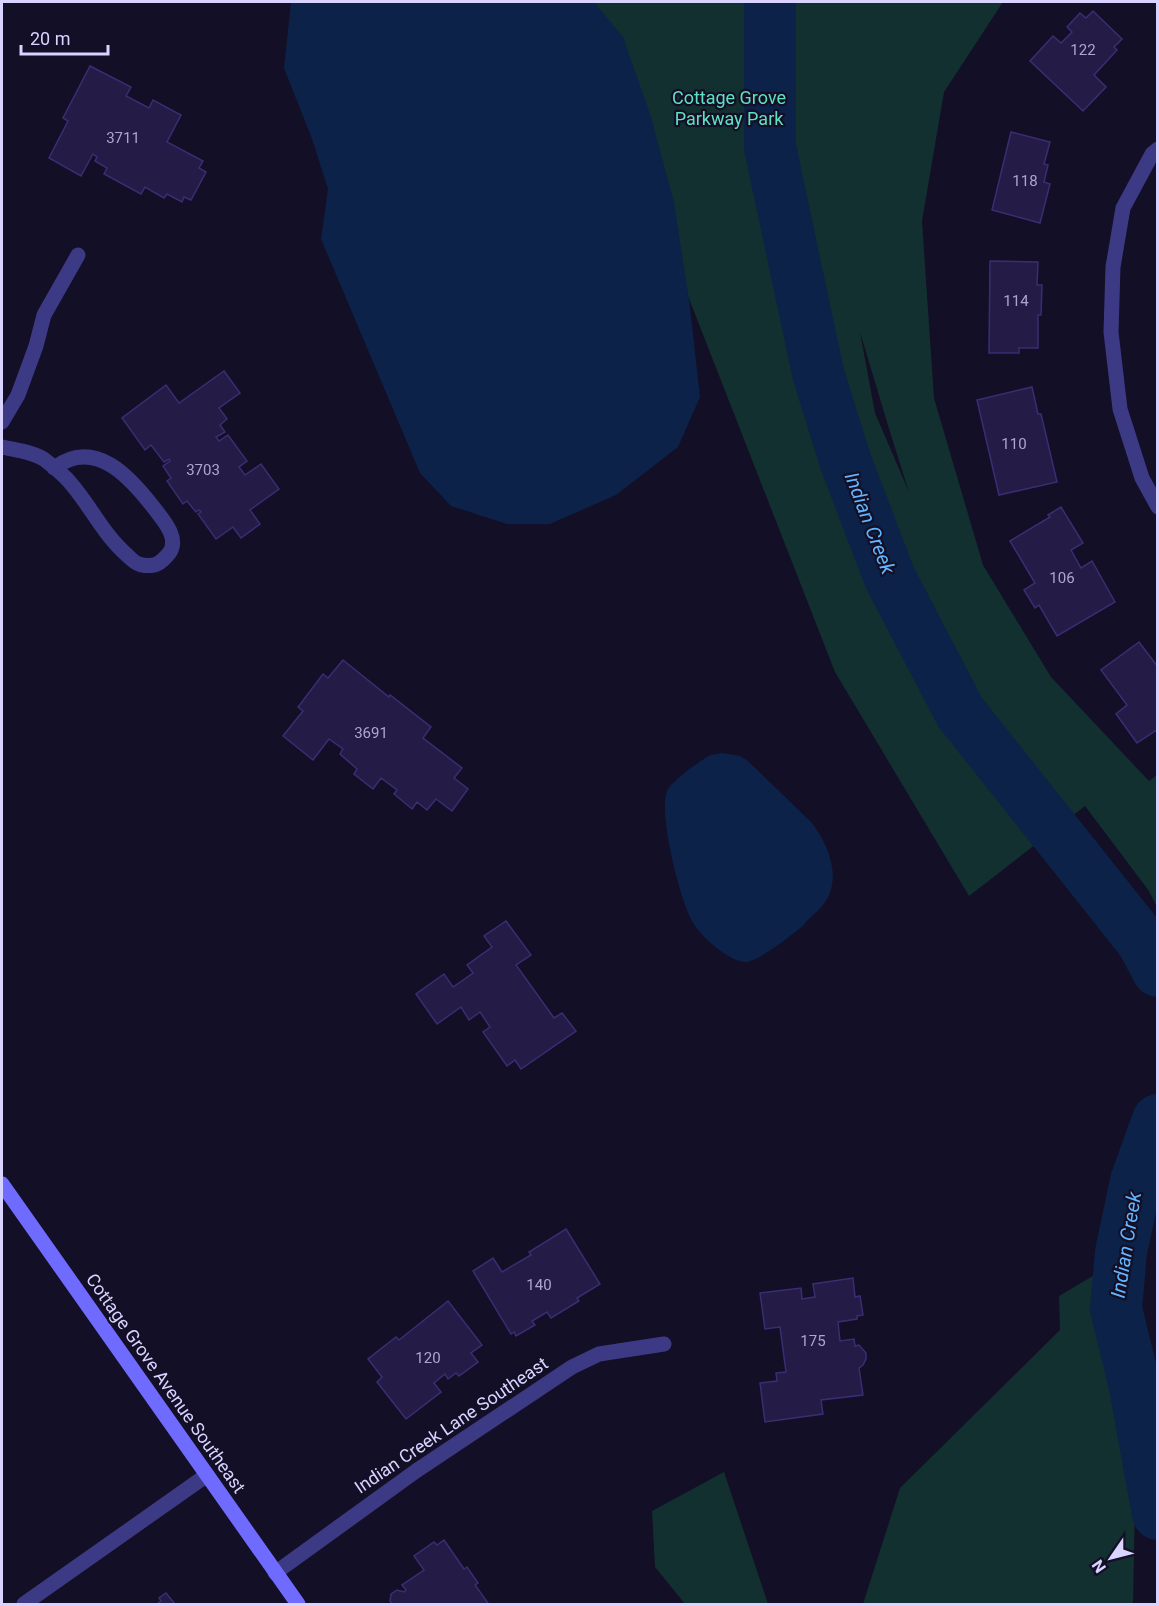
<svg xmlns="http://www.w3.org/2000/svg" width="1159" height="1606" font-family="Roboto,sans-serif">
	<style>
		.green { fill: #12302f; fill-rule: evenodd }
		.water { fill: #0c2248 }
		.lines { fill: none; stroke-linecap: round; stroke-linejoin: round }
		.river { stroke: #0c2248; stroke-width: 52 }
		.building { fill: #241b47; stroke: #3b2d73; stroke-width: 1.5 }
		.lane { stroke: #3d3a85; stroke-width: 15 }
		.street { stroke: #3d3a85; stroke-width: 15 }
		.secondary { stroke: #6f6bff; stroke-width: 15 }
		.labels { text-anchor: middle; dominant-baseline: central; stroke-width: 4.5; stroke-linejoin: round; paint-order: stroke }
		.number-label { font-size: 15px; fill: #aca6d1 }
		.park-label { font-size: 18px; fill: #5fe0c0; stroke: #130f26 }
		.street-label { font-size: 18px; fill: #d9d4ff; stroke: #130f26 }
		.water-label { font-size: 20px; font-style: italic; fill: #62b6ff; stroke: #130f26 }
	</style>
	<rect width="100%" height="100%" fill="#130f26"/>
	<g class="green">
		<path d="M573,2H1003L944,92L922,221L934,398L983,565L1051,677L1149,781L1157,775V907L1149,891L1085,806L969,896L835,672ZM860,332L890,432L909,492L875,413Z"/>
		<path d="M1140,1248L1133,1604H863L900,1488L1060,1330L1059,1296Z"/>
		<path d="M724,1472L768,1604H685L655,1567L652,1511Z"/>
	</g>
	<g class="water">
		<path d="M291,2H594L623,37L651,117L674,202L690,307L700,397L678,447L616,495L550,524H507L451,506L420,473L321,239L328,189L312,139L284,68Z"/>
		<path d="M723,753L740,756L748,761L811,822C829,844 843,880 823,905C817,913 809,917 803,926C791,935 759,962 745,962C728,961 700,936 692,921C680,900 658,813 667,791C671,782 699,761 709,756C713,754 718,754 723,753Z"/>
	</g>
	<g class="lines">
		<g class="river">
			<path d="M770,2V147L818,373L845,460L890,578L960,712L1142,941L1158,971"/>
			<path d="M1158,1120L1136,1181L1121,1252L1116,1309L1134,1382L1158,1514"/>
		</g>
	</g>
	<g class="building">
		<path d="M1093,11L1122,39L1114,47L1117,50L1094,75L1106,87L1083,111L1030,61L1053,36L1061,43L1072,32L1067,27L1080,13L1086,18Z"/>
		<path d="M90,66L131,87L126,96L149,108L153,100L181,115L167,142L203,161L199,168L206,172L191,200L184,197L182,202L167,194L164,198L145,187L141,194L104,174L107,168L95,161L97,157L93,154L81,176L49,158L68,121L63,118Z"/>
		<path d="M1011,132L1050,142L1044,164L1048,165L1044,182L1050,184L1040,223L992,210Z"/>
		<path d="M990,261L1038,262L1037,285H1042L1041,315H1038V348H1019V353H989Z"/>
		<path d="M224,371L240,393L219,408L227,419L220,425L225,432L216,437L219,441L228,435L247,461L239,467L245,475L261,464L279,489L250,510L260,524L241,538L233,527L216,539L198,514L201,512L199,510L196,512L187,501L183,504L167,481L171,478L163,466L170,461L169,459L164,462L151,445L145,450L122,418L166,385L179,403Z"/>
		<path d="M1032,387L1038,414H1041L1057,482L999,495L977,400Z"/>
		<path d="M1061,507L1083,543L1071,550L1081,568L1092,561L1115,602L1057,636L1039,605L1035,608L1024,590L1035,583L1010,541L1050,517L1048,515Z"/>
		<path d="M1139,642L1158,667V729L1137,743L1116,714L1127,705L1101,670Z"/>
		<path d="M343,660L389,697L390,695L431,727L423,738L462,768L454,778L468,789L452,811L436,799L427,810L417,802L412,809L394,794L397,790L381,778L373,789L354,774L357,769L340,754L343,749L329,739L313,760L283,736L303,711L298,707L323,674L328,678Z"/>
		<path d="M506,921L531,955L516,965L554,1018L562,1013L576,1031L521,1069L515,1060L507,1066L483,1032L490,1027L480,1012L469,1020L461,1007L437,1024L416,994L444,974L453,987L473,973L467,965L492,947L484,936Z"/>
		<path d="M566,1229L600,1284L577,1298L579,1301L551,1318L547,1312L532,1321L535,1325L516,1336L514,1332L511,1334L473,1271L493,1258L502,1272L531,1255L529,1252Z"/>
		<path d="M853,1278L855,1297L860,1296L863,1315L857,1316V1319L838,1322L840,1341L854,1339L855,1346L859,1345L866,1353V1359L863,1365L859,1368L863,1395L821,1400L823,1414L765,1422L760,1383L777,1381L776,1373L786,1372L780,1327L765,1329L760,1293L801,1288L802,1299L815,1297L813,1284Z"/>
		<path d="M448,1301L482,1345L471,1353L478,1362L459,1376L456,1373L448,1379L445,1374L434,1383L441,1392L406,1419L377,1382L382,1377L368,1359L396,1337L399,1340Z"/>
		<path d="M444,1540L464,1569L467,1567L478,1583L475,1585L488,1603L485,1604H392L390,1601L391,1594L397,1590L404,1592L406,1590L402,1585L424,1570L414,1556L434,1542L437,1545Z"/>
		<path d="M166,1593L175,1604H157L161,1601L159,1598Z"/>
	</g>
	<g class="lines">
		<g class="lane">
			<path d="M2,422L18,395L36,346L44,315L78,255"/>
			<path d="M2,447C15,450 34,452 45,460C52,465 60,472 66,478C89,502 102,534 128,556C131,559 135,563 139,564C143,566 153,566 157,564C163,561 166,557 170,552C179,537 163,520 154,508C130,477 95,437 54,468"/>
		</g>
		<g class="street">
			<path d="M1158,149L1152,154L1123,208L1113,267L1111,332L1120,409L1142,478L1158,507"/>
			<path d="M275,1573L416,1471L572,1367L599,1354L664,1344"/>
			<path d="M24,1604L207,1475"/>
		</g>
		<path class="secondary" d="M2,1184L298,1604"/>
	</g>
	<g class="labels">
		<g class="number-label">
			<text x="1083" y="50">122</text>
			<text x="123" y="138">3711</text>
			<text x="1025" y="181">118</text>
			<text x="1016" y="301">114</text>
			<text x="1014" y="444">110</text>
			<text x="203" y="470">3703</text>
			<text x="1062" y="578">106</text>
			<text x="371" y="733">3691</text>
			<text x="539" y="1285">140</text>
			<text x="813" y="1341">175</text>
			<text x="428" y="1358">120</text>
		</g>
		<g class="park-label">
			<text x="729" y="97">Cottage Grove<tspan x="729" dy="21">Parkway Park</tspan></text>
		</g>
		<g class="street-label">
			<text transform="translate(166 1383) rotate(55)">Cottage Grove Avenue Southeast</text>
			<text transform="translate(451 1425) rotate(-34)">Indian Creek Lane Southeast</text>
		</g>
		<g class="water-label">
			<text transform="translate(870 523) rotate(69)">Indian Creek</text>
			<text transform="translate(1126 1245) rotate(-81)">Indian Creek</text>
		</g>
	</g>
	<rect width="1159" height="1606" fill="none" stroke="#d9d4ff" stroke-width="6"/>
	<g transform="translate(1111 1558) rotate(235)" stroke="#130f26" stroke-width="4.5" paint-order="stroke">
	<path d="M0-4.5L10 22L0 15L-10 22Z" fill="#d9d4ff"/>
	<text y="-9" font-size="16" font-weight="bold" text-anchor="middle" fill="#d9d4ff">N</text>
	</g>
	<path d="M21 45v9h87v-9" fill="none" stroke="#d9d4ff" stroke-width="3"/>
	<text x="30" y="45" font-size="18" fill="#d9d4ff" stroke="#130f26" stroke-width="4.5" paint-order="stroke">20 m</text>
</svg>
